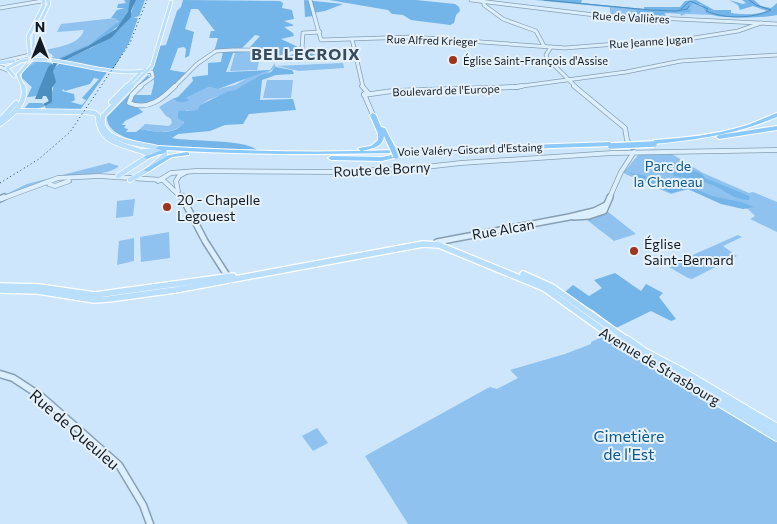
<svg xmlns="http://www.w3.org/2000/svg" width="777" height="524" font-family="Commissioner,sans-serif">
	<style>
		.green { fill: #8fc2ee }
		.forest { fill: #73b4e9; fill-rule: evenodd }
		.water { fill: #4d8ec1 }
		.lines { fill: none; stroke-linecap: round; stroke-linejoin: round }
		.stream { stroke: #4d8ec1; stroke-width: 1 }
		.secondary-far3-casing { stroke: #879fb3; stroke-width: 4.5 }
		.secondary-far2-casing { stroke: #879fb3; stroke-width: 5.5 }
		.secondary-far1-casing { stroke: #879fb3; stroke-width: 8 }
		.secondary-casing { stroke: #879fb3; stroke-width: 9 }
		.primary-far3-casing { stroke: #fff; stroke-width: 4.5 }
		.primary-far2-casing { stroke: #fff; stroke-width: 6 }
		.primary-far1-casing { stroke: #fff; stroke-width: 8 }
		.primary-casing { stroke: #fff; stroke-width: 10 }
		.highway-casing { stroke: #fff; stroke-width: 2 }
		.secondary-far3 { stroke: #dceffe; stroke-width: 3 }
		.secondary-far2 { stroke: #dceffe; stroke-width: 4 }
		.secondary-far1 { stroke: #dceffe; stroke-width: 5 }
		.secondary { stroke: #dceffe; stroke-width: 6 }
		.primary-far3 { stroke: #badffd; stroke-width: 3 }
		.primary-far2 { stroke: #badffd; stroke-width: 4.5 }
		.primary-far1 { stroke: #badffd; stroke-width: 5.5 }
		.primary { stroke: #badffd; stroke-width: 8 }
		.highway { fill: #8cc9fc; fill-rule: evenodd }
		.rail { stroke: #29353d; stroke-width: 1; stroke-dasharray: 1 3; stroke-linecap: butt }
		.primary-bridge-casing { stroke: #fff; stroke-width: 4.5; stroke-linecap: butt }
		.highway-bridge-casing { stroke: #fff; stroke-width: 8; stroke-linecap: butt }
		.primary-bridge { stroke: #badffd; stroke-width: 3 }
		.highway-bridge { stroke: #8cc9fc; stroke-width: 5.5 }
		.poi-dot { fill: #9d341b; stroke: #e7f1fa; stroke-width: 2 }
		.labels { text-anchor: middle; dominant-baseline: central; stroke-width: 4; stroke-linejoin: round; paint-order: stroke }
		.far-street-label { font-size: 11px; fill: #121b22; stroke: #e7f1fa }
		.far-poi-label { font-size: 11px; fill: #121b22; stroke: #e7f1fa; text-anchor: start }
		.park-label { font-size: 14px; fill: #0d598b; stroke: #e7f1fa }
		.street-label { font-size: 14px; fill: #121b22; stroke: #e7f1fa }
		.poi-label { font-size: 14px; fill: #121b22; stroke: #e7f1fa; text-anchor: start }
		.far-district-label { font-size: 16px; font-weight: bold; letter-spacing: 1px; fill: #364b5d; stroke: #e7f1fa }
		.near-street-label { font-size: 16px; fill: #121b22; stroke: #e7f1fa }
		.near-park-label { font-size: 16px; fill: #0d598b; stroke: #e7f1fa }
	</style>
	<rect width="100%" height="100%" fill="#cde6fc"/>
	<g class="green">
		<path d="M687,1H698L697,4L705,7L711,15L686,14L681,16L680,14L665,13L667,18L610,15V7L678,11Z"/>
		<path d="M115,18L119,20L108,32L90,44L52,62L36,96L27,97L32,87L22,78C27,63 39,55 55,57L39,51C55,48 80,45 84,30L57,32L61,24Z"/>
		<path d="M235,53H261L257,70L230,71Z"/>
		<path d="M275,63V66L343,63L344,68L299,71L277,66C265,76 249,83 235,90C223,97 204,97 197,110H186L183,125C167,135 157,132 140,129L145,124L169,126L172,123L171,119L166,116L159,107L172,99L175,101L186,98L209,87L218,89L235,85L251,76L270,70Z"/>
		<path d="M267,80H293L291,98H263Z"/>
		<path d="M670,153L703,173L749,193L753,192L777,202V232L750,219L755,216L748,209L713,200L688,189L671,194L623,173L639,154Z"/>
		<path d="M109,163L119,166C112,173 100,173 90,174C59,176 29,186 0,197L27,184Z"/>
		<path d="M135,199L133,216L116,218L117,201Z"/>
		<path d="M607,211L636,234L614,241L587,220L600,215Z"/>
		<path d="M169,232L170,258L141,262L140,237Z"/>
		<path d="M738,235L742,237L723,246L737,256L692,279L688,278L669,267L670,265Z"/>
		<path d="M134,238V261L117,265L119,241Z"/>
		<path d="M602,337L609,339L777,441V524H408L365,456L486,389L490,387L497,389L518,378L510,370L565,354L591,344V342Z"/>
		<path d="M317,428L328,443L313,451L302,436Z"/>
	</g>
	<g class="forest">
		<path d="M124,0H130C135,28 79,51 59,59V58L90,44L119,21L115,18H111L117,10L125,8H117L118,4L126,3Z"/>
		<path d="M135,0H145L139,16L133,18H138L129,43L112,71L64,60C95,46 128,36 135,0Z"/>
		<path d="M183,0L280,1L283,3L282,8L292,10L294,19L284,21L294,25L292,26L284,27L293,33L294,36L281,39L300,48L318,51L312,60H286L264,49L250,47L260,36L255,35L241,49L214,52L218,38H209L211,31H215L198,9H191L185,29L194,32L189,56L185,58L186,49L184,47L178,48L170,70L188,73L161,99L137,107L143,112L125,121L122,125H126L124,128L128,129L126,132H136L140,129C155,132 173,136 184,123L183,121L178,119V113L179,111L197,110L200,105L227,92L235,90L261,75L271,72L275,67L292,70L294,74L276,75L262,80L260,100L293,99L296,110L249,114L243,124L225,125L210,131L178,134L172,138C191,142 245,139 257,150C231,149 105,154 107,117L148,75L149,78L140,84L134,93V95H151L154,83L153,68L158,46L166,45L177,11L181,7Z"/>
		<path d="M304,0L343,4L325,11L313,13V16L305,17Z"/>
		<path d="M329,0H416L455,4L459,7L460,11L456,15L454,23L450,25L411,20L403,15L392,14L388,10Z"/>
		<path d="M535,0H582L581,3L644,9V7H680L685,1L696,0L714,10H731V13C743,15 756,15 767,11L753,6L740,10L738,5L729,0L743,4L746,3L742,0H754L761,6L771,8L777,3V15C766,18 719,19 709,14C705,13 704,9 702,5L693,3L688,9L692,10L690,12L665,13L663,15L665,17L639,14L634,11L638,10Z"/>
		<path d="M223,51L263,52L233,53L226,72L270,70L218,89L209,87L186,98L189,100C183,104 177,102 172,99L178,97L193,81L192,77L208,75V63L221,62Z"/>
		<path d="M39,61H57L47,68L42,85L36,96L27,97L32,87L22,78V71Z"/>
		<path d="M61,62L107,72L80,110H46L45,106L37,109L23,110L29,103H42L45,106C55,93 54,84 53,69ZM94,78L99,79L82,98L86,100L82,105L71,102L75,100L74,94L62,91L63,89L65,91L90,84Z"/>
		<path d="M658,161L664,163L673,162L702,174L705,178L747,195L750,197L749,200C736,201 724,190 713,185C700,180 687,178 674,176L673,173L678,171L665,165L660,171L649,167L650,163Z"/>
		<path d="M629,173L643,175L671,188L688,186L712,196L741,202L754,207L743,209L721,204L688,189L671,193Z"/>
		<path d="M615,273L641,291L646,284L663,293L659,297L676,319L671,321L651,311L616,328L593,310L580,304L565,292L573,285L589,296L602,288L594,280Z"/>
	</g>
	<path class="water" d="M130,0H136L131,11V17L111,38L57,64L53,71L56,82L52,88V102L45,106L43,104L49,101L46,96H43L42,99H35L48,67L55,61L88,46L116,29L128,12Z"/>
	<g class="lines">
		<g class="stream">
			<path d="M544,0L650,10L676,11L687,9L689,6"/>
			<path d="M681,9L690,1L708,9L706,11C725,19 752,19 771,10L756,5L749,0"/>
		</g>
		<defs>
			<g id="secondary-far3">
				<path d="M310,0L321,40L411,37L565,48L694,38L738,31L761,23"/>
				<path d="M471,0L595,15L777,24"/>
				<path d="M484,2V5L503,19L536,31L544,46"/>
				<path d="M0,8L48,0"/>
				<path d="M352,39L363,87"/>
				<path d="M551,47L546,55L547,58L576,87"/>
				<path d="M234,50H261L278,58L302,49L303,33L320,32"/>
				<path d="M0,62L30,55"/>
				<path d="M0,67L7,70"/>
				<path d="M139,87L153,77L152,72L144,71"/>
				<path d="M174,87L197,64L216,51L233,50"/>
				<path d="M506,87H518"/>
				<path d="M515,87L626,72L681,61L777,55"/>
			</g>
			<g id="secondary-far2">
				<path d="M141,86L132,95L129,103C148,111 162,99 175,86"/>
				<path d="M362,86L369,94"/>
				<path d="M574,86L625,128L627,140L632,147"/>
				<path d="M515,87L522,86"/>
				<path d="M364,94L373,115"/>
				<path d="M364,95L392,91L518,87"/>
				<path d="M158,181L171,173L196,171L335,172L416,168L461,163L612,153L777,150"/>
				<path d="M49,184L55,186L69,181"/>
				<path d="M178,191L176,181L179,176L186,172"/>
				<path d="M1,199L58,178L99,176L163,180L183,199"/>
				<path d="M609,199L621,172L634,152"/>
			</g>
			<g id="secondary-far1">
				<path d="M182,197L205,241L230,280"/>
				<path d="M0,199L4,197"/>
				<path d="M574,217L589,216L604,211L610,197"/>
				<path d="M437,242L569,217L594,211L606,205"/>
			</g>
			<path id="secondary" d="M0,374L13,378L42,397L119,465L143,505L150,524"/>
			<g id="primary-far3">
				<path d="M33,49L50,56"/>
				<path d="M30,57L28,37L44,5L43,0"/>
				<path d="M33,59C71,59 105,76 143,71"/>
				<path d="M0,63L14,61"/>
				<path d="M14,76L7,68L21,61"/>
				<path d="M23,87L18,75L33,57L34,35L49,4L48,0"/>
				<path d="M126,87L140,73"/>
				<path d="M131,87L152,66L171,2"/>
			</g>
			<g id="primary-far2">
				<path d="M132,86L103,116C97,145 148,143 164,150"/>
				<path d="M111,102L127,86"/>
				<path d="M16,111L87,112L95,113L98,116"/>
				<path d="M98,116C98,146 127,144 148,154L147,157L118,176"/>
				<path d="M1,119L16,103"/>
				<path d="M0,124C12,115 28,103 23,86"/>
				<path d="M144,151L165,152"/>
				<path d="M130,180L149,169L165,155V152"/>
			</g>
			<g id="primary-far1">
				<path d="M523,274L552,287L629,341"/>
				<path d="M0,286L39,287L95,295L233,276"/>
				<path d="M0,290L38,291L94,300L109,299L175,290L423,244L439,245L544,288L618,341"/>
			</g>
			<g id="primary">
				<path d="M616,340L777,437"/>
				<path d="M627,340L644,352L684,373L777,428"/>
			</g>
			<g id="highway">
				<path d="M373,113L376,115L381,127L385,128L396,149L394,150L610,142L613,144L610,146C462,151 314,159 166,150V152L149,158L147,159L144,157L162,150L157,149L156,148L159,146C237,151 314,153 392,150L390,149L384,136C383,148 370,149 361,151L358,149L359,148L371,146L378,140V134L370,115Z"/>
				<path d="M777,113V117C737,134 696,140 653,144L650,142L653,140C684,138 715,135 744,126C756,122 766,117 777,113Z"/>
				<path d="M777,126V130L719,139L716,137L719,135Z"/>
				<path d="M187,152L189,153V155L172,157L149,171H145L144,170L169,155Z"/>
				<path d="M396,154L398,155V157L382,161L331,160L328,158L331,156L382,157Z"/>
			</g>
		</defs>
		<use href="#secondary-far3" class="secondary-far3-casing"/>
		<use href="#secondary-far2" class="secondary-far2-casing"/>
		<use href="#secondary-far1" class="secondary-far1-casing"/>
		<use href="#secondary" class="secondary-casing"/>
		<use href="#primary-far3" class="primary-far3-casing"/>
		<use href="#primary-far2" class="primary-far2-casing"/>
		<use href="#primary-far1" class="primary-far1-casing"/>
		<use href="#primary" class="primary-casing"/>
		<use href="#highway" class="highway-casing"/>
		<use href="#secondary-far3" class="secondary-far3"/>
		<use href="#secondary-far2" class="secondary-far2"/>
		<use href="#secondary-far1" class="secondary-far1"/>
		<use href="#secondary" class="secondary"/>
		<use href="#primary-far3" class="primary-far3"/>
		<use href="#primary-far2" class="primary-far2"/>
		<use href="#primary-far1" class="primary-far1"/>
		<use href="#primary" class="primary"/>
		<use href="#highway" class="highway"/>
		<path class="rail" d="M0,183L39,159L70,132L130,43L147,0"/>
		<defs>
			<path id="primary-bridge" d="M21,61L33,59"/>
			<g id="highway-bridge">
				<path d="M611,146L654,144"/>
				<path d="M393,149L396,156"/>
			</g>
		</defs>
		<use href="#primary-bridge" class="primary-bridge-casing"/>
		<use href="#highway-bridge" class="highway-bridge-casing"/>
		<use href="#primary-bridge" class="primary-bridge"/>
		<use href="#highway-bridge" class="highway-bridge"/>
	</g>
	<g class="poi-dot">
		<circle cx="453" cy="60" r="5"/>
		<circle cx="167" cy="207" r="5"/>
		<circle cx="634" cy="251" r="5"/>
	</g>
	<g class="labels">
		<g class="far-street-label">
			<text transform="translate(631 17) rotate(3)">Rue de Vallières</text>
			<text transform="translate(432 40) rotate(2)">Rue Alfred Krieger</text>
			<text transform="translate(651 41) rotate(-4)">Rue Jeanne Jugan</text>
			<text transform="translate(446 90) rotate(-2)">Boulevard de l'Europe</text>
			<text transform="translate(470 149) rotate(-2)">Voie Valéry-Giscard d'Estaing</text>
		</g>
		<g class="far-poi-label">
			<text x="463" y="60">Église Saint-François d'Assise</text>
		</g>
		<g class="park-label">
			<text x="668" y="165">Parc de<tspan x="668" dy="16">la Cheneau</tspan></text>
		</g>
		<g class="street-label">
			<text transform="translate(382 169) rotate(-3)">Route de Borny</text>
			<text transform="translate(503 229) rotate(-10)">Rue Alcan</text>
			<text transform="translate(660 366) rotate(31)">Avenue de Strasbourg</text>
		</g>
		<g class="poi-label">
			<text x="177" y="199">20 - Chapelle<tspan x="177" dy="16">Legouest</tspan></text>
			<text x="644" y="243">Église<tspan x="644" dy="16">Saint-Bernard</tspan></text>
		</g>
		<g class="far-district-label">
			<text x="306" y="53">BELLECROIX</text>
		</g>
		<g class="near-street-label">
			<text transform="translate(75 429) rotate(41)">Rue de Queuleu</text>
		</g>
		<g class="near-park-label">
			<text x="629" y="435">Cimetière<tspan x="629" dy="18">de l'Est</tspan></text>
		</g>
	</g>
	<g transform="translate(40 40)" stroke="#e7f1fa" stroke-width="4" paint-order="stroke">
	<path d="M0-4L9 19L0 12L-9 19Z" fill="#121b22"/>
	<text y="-8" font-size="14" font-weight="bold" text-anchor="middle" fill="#121b22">N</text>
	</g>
</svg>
